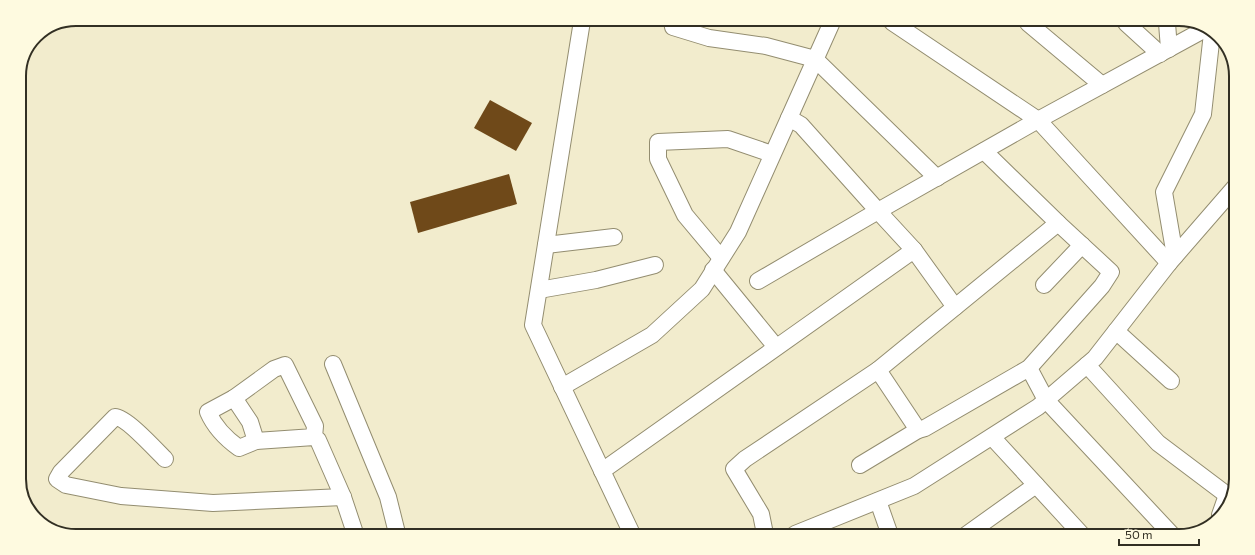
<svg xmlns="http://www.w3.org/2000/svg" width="1255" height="555" font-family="Commissioner,sans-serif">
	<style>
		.building { fill: #6f4919 }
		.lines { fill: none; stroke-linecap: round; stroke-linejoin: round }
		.minor-casing { stroke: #938d70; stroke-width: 18 }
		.minor { stroke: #fff; stroke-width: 16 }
		.rim { fill: none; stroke: #322f23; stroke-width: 2 }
	</style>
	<rect width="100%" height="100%" fill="#f2eccd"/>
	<g class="building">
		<path d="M490,100L532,123L516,151L474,128Z"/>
		<path d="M509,174L517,204L418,233L410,202Z"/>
	</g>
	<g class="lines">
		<defs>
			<g id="minor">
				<path d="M582,21L533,325L632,534"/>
				<path d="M672,21L673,27L709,38L766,46L815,59L937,178"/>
				<path d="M892,22L1038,120L1169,263L1235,187"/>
				<path d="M1028,23L1102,85"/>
				<path d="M1126,23L1160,54"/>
				<path d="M1167,23L1169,49"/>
				<path d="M546,245L614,237"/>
				<path d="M914,250L955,307"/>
				<path d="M1175,256L1164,192L1203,114L1212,33"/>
				<path d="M721,258L685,215L658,159V142L728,139L772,154"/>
				<path d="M713,270L776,347"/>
				<path d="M758,281L878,211L801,125L789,118"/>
				<path d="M1044,285L1082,245"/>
				<path d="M539,290L596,280L655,265"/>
				<path d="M1116,331L1171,381"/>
				<path d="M333,364L388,497L397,533"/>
				<path d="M1087,365L1158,443L1227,495L1232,494"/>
				<path d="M1029,368L1046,400L1173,536"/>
				<path d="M878,370L918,430"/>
				<path d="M562,387L652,335L702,289L738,232L832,22"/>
				<path d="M234,398L250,422L256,441"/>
				<path d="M314,437L315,426L285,365L274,369L234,398L208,412C215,428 225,438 239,448L256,441L314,437L318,440L343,497L355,533"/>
				<path d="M992,437L1083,536"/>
				<path d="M165,459C156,450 126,417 115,417L61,472L57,479L66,485L121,496L213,503L343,497"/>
				<path d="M860,465L918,430L925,428L1029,368L1102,286L1111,272L1058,223L984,151"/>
				<path d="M602,471L914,250L878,211L1038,120L1207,28"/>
				<path d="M878,501L890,535"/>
				<path d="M1220,515L1227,495"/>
				<path d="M765,534L761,514L734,469L745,459L878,370L1058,223"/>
				<path d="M795,534L914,486L1038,407L1095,358L1169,263"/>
				<path d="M966,535L1036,485"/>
			</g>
		</defs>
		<use href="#minor" class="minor-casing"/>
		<use href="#minor" class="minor"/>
	</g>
	<path d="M0 0H1255V555H0ZM76 26H1179A50 50 0 0 1 1229 76V479A50 50 0 0 1 1179 529H76A50 50 0 0 1 26 479V76A50 50 0 0 1 76 26Z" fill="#fefae0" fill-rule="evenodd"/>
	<path class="rim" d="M76 26H1179A50 50 0 0 1 1229 76V479A50 50 0 0 1 1179 529H76A50 50 0 0 1 26 479V76A50 50 0 0 1 76 26Z"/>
	<path d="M1119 539v6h80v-6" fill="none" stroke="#322f23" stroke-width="2"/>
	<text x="1125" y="539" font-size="12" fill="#322f23" stroke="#fefae0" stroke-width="3" paint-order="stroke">50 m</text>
</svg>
